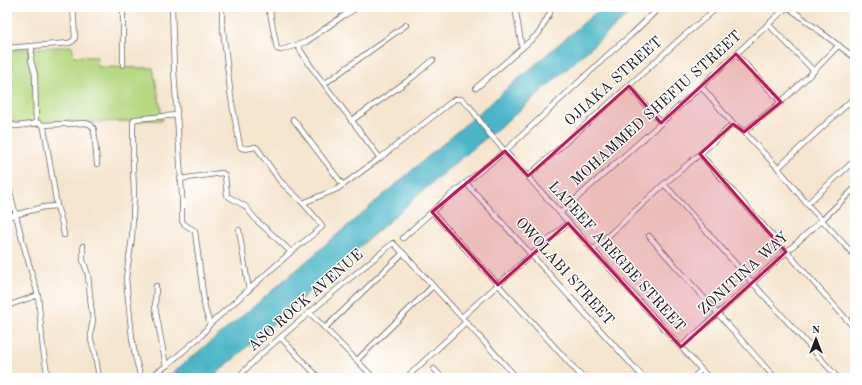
<svg xmlns="http://www.w3.org/2000/svg" width="862" height="385" font-family="'Old Standard TT',serif">
	<style>
		.green { fill: #b5d881; stroke: #687a4e }
		.water { fill: #4ab5c7; stroke: #336872 }
		.lines { fill: none; stroke-linecap: round; stroke-linejoin: round }
		.street-casing { stroke: #68625a; stroke-width: 6 }
		.street { stroke: #fff; stroke-width: 4.5 }
		.marked { fill: #c2185b; fill-opacity: 0.2; stroke: #c2185b; stroke-width: 3; stroke-linejoin: round }
		.labels { text-anchor: middle; dominant-baseline: central; stroke-width: 3; stroke-linejoin: round; paint-order: stroke }
		.street-label { font-size: 15px; fill: #1c1c1c; stroke: #fff }
	</style>
	<rect width="100%" height="100%" fill="#fff"/>
	<filter id="ink" filterUnits="userSpaceOnUse"><feTurbulence type="fractalNoise" baseFrequency=".025" numOctaves="2"/><feDisplacementMap in="SourceGraphic" scale="8" xChannelSelector="R" yChannelSelector="G"/><feConvolveMatrix kernelMatrix="1 2 1 2 8 2 1 2 1" color-interpolation-filters="sRGB"/></filter>
	<filter id="wash" filterUnits="userSpaceOnUse"><feTurbulence type="fractalNoise" baseFrequency=".012" numOctaves="4" result="noise"/><feDisplacementMap in="SourceGraphic" scale="16" xChannelSelector="R" yChannelSelector="G"/><feGaussianBlur stdDeviation="0.9" result="paint"/><feColorMatrix in="noise" values="0 0 0 0 0 0 0 0 0 0 0 0 0 0 0 0 0 1.4 0 .05"/><feComposite in="paint" operator="in"/></filter>
	<g filter="url(#wash)">
		<rect width="100%" height="100%" fill="#f6e5ce"/>
		<path class="green" d="M72,46L74,56L97,57L98,67L153,68L163,120L36,124L13,123L7,122V50Z"/>
		<path class="water" d="M602,7H637L519,111L441,175L212,378H166L252,308Z"/>
	</g>
	<g filter="url(#ink)">
		<g class="lines">
			<defs>
				<g id="street">
					<path d="M123,7V65"/>
					<path d="M172,7L174,71L177,115L182,196V221L184,224L195,231L205,309L210,324"/>
					<path d="M269,7L277,49L281,50L306,42L343,16L359,7"/>
					<path d="M515,7L522,48"/>
					<path d="M788,7L855,58"/>
					<path d="M269,12L278,7"/>
					<path d="M768,24L814,71"/>
					<path d="M297,45L312,68L380,158"/>
					<path d="M32,46L31,60L35,75L36,124"/>
					<path d="M7,48L69,43L73,41L75,38L73,7"/>
					<path d="M736,54L781,102"/>
					<path d="M324,84L406,25"/>
					<path d="M629,86L661,123"/>
					<path d="M701,86L733,124L744,132L778,168L807,204L855,256"/>
					<path d="M476,88L539,33L550,13L551,7"/>
					<path d="M293,119L343,185"/>
					<path d="M351,121L413,77L433,60"/>
					<path d="M7,124L17,126L39,123L43,125L44,128L57,206L62,223L64,235"/>
					<path d="M43,125L86,123L91,125L94,129L97,164"/>
					<path d="M744,132L781,102L814,71L839,45"/>
					<path d="M700,154L855,329"/>
					<path d="M778,168L855,97"/>
					<path d="M528,176L623,91L679,40L718,7"/>
					<path d="M180,179L222,173L225,175L227,195L229,197L245,206L257,221L273,235L291,252"/>
					<path d="M7,180L23,243L38,295L43,349L48,378"/>
					<path d="M466,183L644,378"/>
					<path d="M664,184L838,378"/>
					<path d="M303,203L337,189L343,185L380,158L455,99H461L470,107L488,132L593,250L709,378"/>
					<path d="M807,204L855,160"/>
					<path d="M432,212L583,378"/>
					<path d="M560,213L661,123L787,7"/>
					<path d="M7,217L44,207L57,206"/>
					<path d="M239,230L249,290"/>
					<path d="M649,236L775,378"/>
					<path d="M403,238L447,198L505,151L611,52L631,35L660,7"/>
					<path d="M83,246V260L88,275L91,306L93,321L91,330V340L95,353L99,378"/>
					<path d="M593,250L664,184L700,154L733,124"/>
					<path d="M156,286L155,307L166,366"/>
					<path d="M7,306L38,295"/>
					<path d="M309,312L374,378"/>
					<path d="M462,317L531,255L568,223"/>
					<path d="M325,328L403,253"/>
					<path d="M281,338L319,378"/>
					<path d="M681,347L822,220L855,188"/>
					<path d="M357,360L433,286"/>
					<path d="M434,369L443,378"/>
					<path d="M141,378L135,356L132,338L126,278L132,238L134,194L133,166V122L135,119L177,115"/>
					<path d="M149,378L166,366L202,335L210,324L291,252L321,228L322,227L321,224L303,203L280,181L257,148L255,147C250,148 243,151 240,146L231,98L222,21V7"/>
					<path d="M237,378L261,354L343,284L393,243L403,253L517,378"/>
					<path d="M406,378L466,322"/>
					<path d="M693,378L701,370"/>
				</g>
			</defs>
			<use href="#street" class="street-casing"/>
			<use href="#street" class="street"/>
		</g>
	</g>
	<path class="marked" d="M736,54L781,102L744,132L733,124L700,154L786,252L681,347L568,223L498,285L432,212L505,151L528,176L629,86L661,123Z"/>
	<g class="labels">
		<g class="street-label">
			<text transform="translate(614 82) rotate(-42)">OJIAKA STREET</text>
			<text transform="translate(657 109) rotate(-42)">MOHAMMED SHEFIU STREET</text>
			<text transform="translate(616 257) rotate(48)">LATEEF AREGBE STREET</text>
			<text transform="translate(564 272) rotate(48)">OWOLABI STREET</text>
			<text transform="translate(744 274) rotate(-42)">ZONITINA WAY</text>
			<text transform="translate(306 301) rotate(-41)">ASO ROCK AVENUE</text>
		</g>
	</g>
	<rect width="862" height="385" fill="none" stroke="#fff" stroke-width="24"/>
	<g transform="translate(816 339)" stroke="#ffffff" stroke-width="3" paint-order="stroke">
	<path d="M0-3L7 15L0 10L-7 15Z" fill="#1c1c1c"/>
	<text y="-6" font-size="11" font-weight="bold" text-anchor="middle" fill="#1c1c1c">N</text>
	</g>
</svg>
